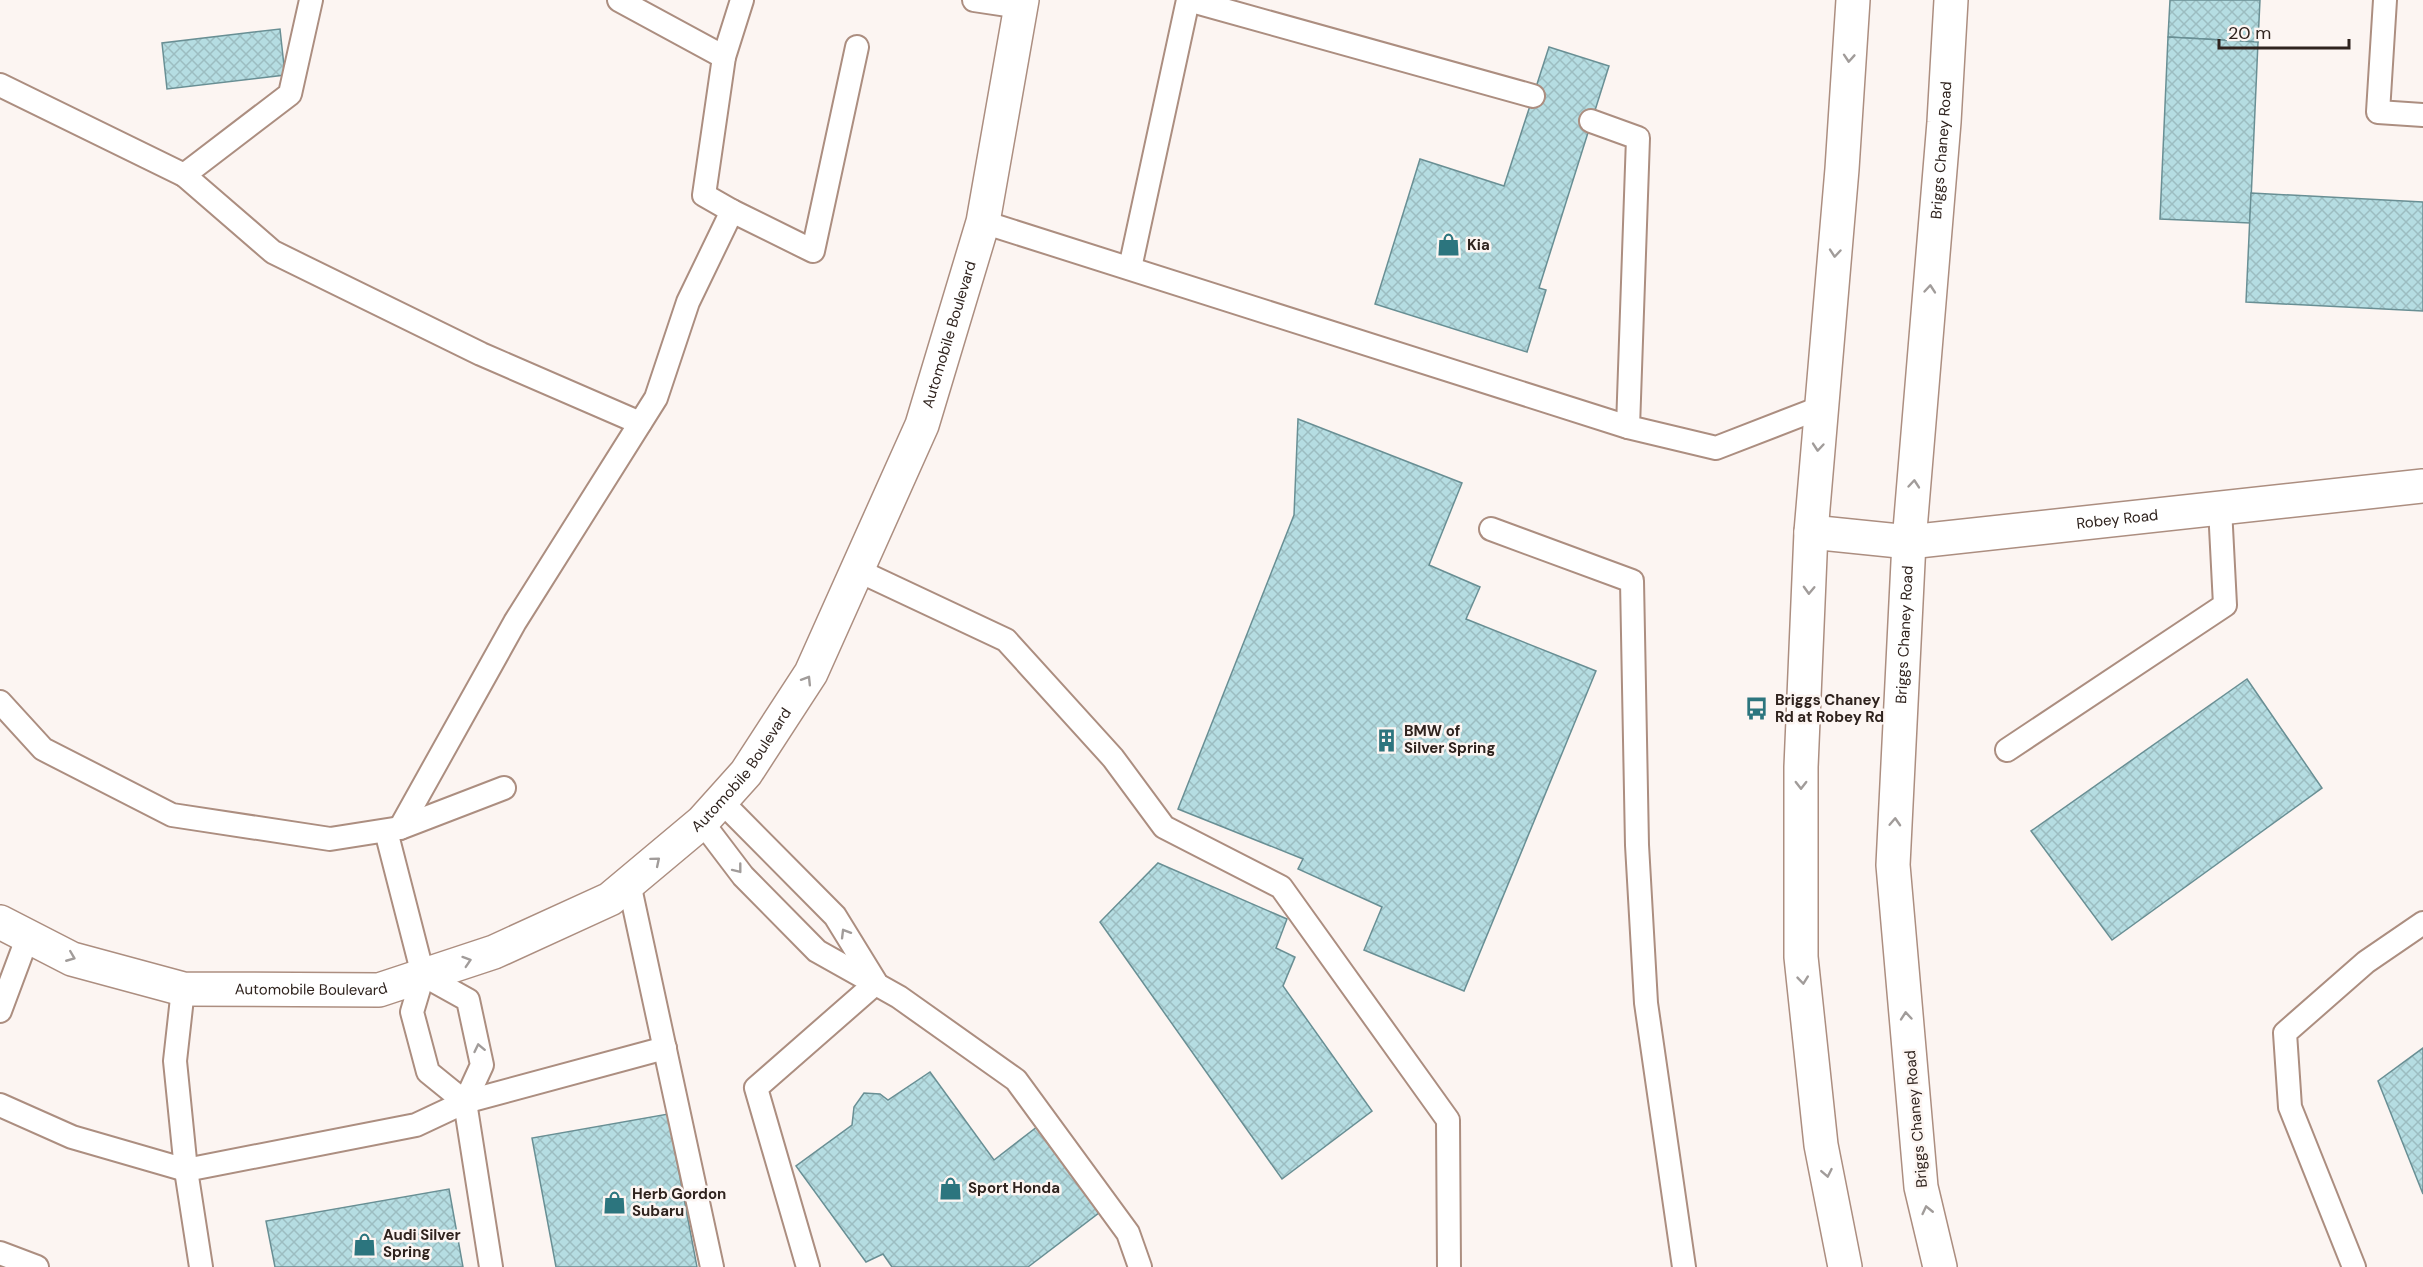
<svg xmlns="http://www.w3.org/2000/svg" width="2423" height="1267" font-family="'DM Sans',sans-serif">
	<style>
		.building { fill: url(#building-cross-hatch); stroke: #698f94; stroke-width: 1.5 }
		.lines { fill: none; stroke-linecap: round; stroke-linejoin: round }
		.lane-casing { stroke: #ac8e80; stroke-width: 26 }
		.street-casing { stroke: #ac8e80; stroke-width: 36 }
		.secondary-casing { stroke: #ac8e80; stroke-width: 36 }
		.lane { stroke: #fff; stroke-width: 22 }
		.street { stroke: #fff; stroke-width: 33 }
		.secondary { stroke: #fff; stroke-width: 33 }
		.oneway { stroke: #a19c9a }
		.labels { text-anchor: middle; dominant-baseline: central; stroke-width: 5; stroke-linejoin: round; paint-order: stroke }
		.street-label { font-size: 15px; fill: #2f231e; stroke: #fcf5f2 }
		.poi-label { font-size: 15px; font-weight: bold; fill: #2f231e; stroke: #fcf5f2; text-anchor: start }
	</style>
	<defs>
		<pattern id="building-cross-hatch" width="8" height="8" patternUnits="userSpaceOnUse" patternTransform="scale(1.5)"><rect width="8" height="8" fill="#b5dde2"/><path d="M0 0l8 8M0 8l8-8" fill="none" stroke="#9cbdc1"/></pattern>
	</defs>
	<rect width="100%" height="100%" fill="#fcf5f2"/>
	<g class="building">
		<path d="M2170,0H2260L2258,42L2168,37Z"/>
		<path d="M280,29L285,75L167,89L162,43Z"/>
		<path d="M2168,37L2258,42L2250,223L2160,219Z"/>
		<path d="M1549,47L1609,66L1539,288L1546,290L1527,352L1375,304L1420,159L1504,186Z"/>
		<path d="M2251,193L2423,202V311L2246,302Z"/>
		<path d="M1298,419L1462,483L1429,565L1480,587L1466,619L1596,671L1464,991L1364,950L1382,907L1298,869L1303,859L1178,809L1294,515Z"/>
		<path d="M2247,679L2322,788L2112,940L2031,831Z"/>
		<path d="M1158,863L1287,919L1276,948L1295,957L1283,986L1372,1111L1282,1179L1100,922Z"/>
		<path d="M2423,1048V1194L2378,1081Z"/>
		<path d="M930,1072L994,1160L1042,1123L1104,1209L1028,1267H892L883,1254L866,1262L796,1166L852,1125L854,1107L864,1093L880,1094L888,1100Z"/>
		<path d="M668,1114L697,1267H556L532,1138Z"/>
		<path d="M449,1189L463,1267H275L266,1221Z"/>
	</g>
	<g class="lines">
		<defs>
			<g id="lane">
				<path d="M619,0L724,57"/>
				<path d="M974,0L1021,7"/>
				<path d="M1188,0L1533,96"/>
				<path d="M2385,0L2378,112L2423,115"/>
				<path d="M0,85L184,175L273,252L481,354L640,423"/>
				<path d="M1591,121L1638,138L1628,427L1716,448L1822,407"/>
				<path d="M184,175L290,94L311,0"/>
				<path d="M732,211L704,195L724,57L742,0"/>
				<path d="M983,222L1628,427"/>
				<path d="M1130,268L1188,0"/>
				<path d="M1491,529L1632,581L1637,845L1646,1003L1684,1267"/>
				<path d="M857,570L1006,640L1113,758L1164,827L1281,887L1448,1120L1449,1267"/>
				<path d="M0,702L43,749L172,815L330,839L400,828L504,788"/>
				<path d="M2007,750L2225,605L2220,508"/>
				<path d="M720,800L835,916L875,981"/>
				<path d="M702,822L743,876L817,951L899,997L1016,1080L1128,1233L1140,1267"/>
				<path d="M400,828L515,622L656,398L688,302L732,211L813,251L857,47"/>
				<path d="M386,831L423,975L412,1012L428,1072L465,1102"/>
				<path d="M629,883L712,1267"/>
				<path d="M423,975L468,1000L482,1065L465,1102L491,1267"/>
				<path d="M0,1011L28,936"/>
				<path d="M0,1105L72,1137L186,1170L175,1061L183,989"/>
				<path d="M0,1253L37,1267"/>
				<path d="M201,1267L186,1170L416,1125L465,1102L665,1048"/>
				<path d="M808,1267L756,1088L876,983"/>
				<path d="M2354,1267L2290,1107L2285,1033L2366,962L2423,923"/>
			</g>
			<g id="street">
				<path id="s1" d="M0,922L72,959L183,989L379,990L494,952L610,899L702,822L746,773L811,673L922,425L983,222L1022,0"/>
			</g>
			<g id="secondary">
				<path id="s2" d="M1811,532L1909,542L2423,486"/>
				<path d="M1845,1267L1821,1145L1801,957V767L1811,532L1842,169L1853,0"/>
				<path id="s3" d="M1940,1267L1921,1187L1893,865L1909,542L1944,122L1951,0"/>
			</g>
		</defs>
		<use href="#lane" class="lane-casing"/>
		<use href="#street" class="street-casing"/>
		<use href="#secondary" class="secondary-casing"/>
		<use href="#lane" class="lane"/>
		<use href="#street" class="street"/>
		<use href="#secondary" class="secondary"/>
	</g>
	<defs><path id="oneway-chevron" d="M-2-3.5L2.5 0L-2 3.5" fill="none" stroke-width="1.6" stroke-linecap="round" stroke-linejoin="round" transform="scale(1.5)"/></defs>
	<g class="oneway">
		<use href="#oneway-chevron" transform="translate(1849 58) rotate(94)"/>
		<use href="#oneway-chevron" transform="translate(1835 253) rotate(95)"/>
		<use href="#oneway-chevron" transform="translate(1930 289) rotate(-85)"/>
		<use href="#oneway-chevron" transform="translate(1818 447) rotate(95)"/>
		<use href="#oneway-chevron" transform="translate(1914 484) rotate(-85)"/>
		<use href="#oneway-chevron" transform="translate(1809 590) rotate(92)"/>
		<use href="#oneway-chevron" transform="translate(807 680) rotate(-58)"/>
		<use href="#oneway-chevron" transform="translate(1801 785) rotate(90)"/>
		<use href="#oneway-chevron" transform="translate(1895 822) rotate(-87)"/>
		<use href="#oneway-chevron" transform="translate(656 861) rotate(-40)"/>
		<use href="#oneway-chevron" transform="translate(738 869) rotate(52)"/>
		<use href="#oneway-chevron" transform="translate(845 933) rotate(-121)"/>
		<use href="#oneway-chevron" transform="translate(71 957) rotate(22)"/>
		<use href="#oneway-chevron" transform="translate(467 961) rotate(-18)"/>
		<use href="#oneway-chevron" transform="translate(1803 980) rotate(84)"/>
		<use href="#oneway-chevron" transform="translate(1906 1016) rotate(-95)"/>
		<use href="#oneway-chevron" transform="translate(479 1048) rotate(-102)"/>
		<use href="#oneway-chevron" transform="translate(1827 1173) rotate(79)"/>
		<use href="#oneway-chevron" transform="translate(1927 1210) rotate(-103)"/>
	</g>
	<defs>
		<symbol id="shop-bare" viewBox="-9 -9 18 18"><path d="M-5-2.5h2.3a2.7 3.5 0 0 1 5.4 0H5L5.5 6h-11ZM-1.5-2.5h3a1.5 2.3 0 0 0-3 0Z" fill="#2c757e" stroke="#fcf5f2" stroke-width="2.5" paint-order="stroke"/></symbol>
		<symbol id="bus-bare" viewBox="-9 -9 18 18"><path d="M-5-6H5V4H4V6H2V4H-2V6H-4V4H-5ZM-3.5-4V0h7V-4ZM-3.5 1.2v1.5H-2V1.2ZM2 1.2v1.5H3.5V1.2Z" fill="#2c757e" stroke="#fcf5f2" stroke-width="2.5" paint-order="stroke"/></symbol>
		<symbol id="building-bare" viewBox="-9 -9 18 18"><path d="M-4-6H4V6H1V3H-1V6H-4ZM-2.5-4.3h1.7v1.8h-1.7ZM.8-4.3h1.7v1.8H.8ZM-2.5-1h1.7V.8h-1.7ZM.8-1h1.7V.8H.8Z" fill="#2c757e" stroke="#fcf5f2" stroke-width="2.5" paint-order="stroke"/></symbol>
	</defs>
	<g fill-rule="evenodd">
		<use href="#shop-bare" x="1432" y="228" width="33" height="33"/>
		<use href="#bus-bare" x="1740" y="692" width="33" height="33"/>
		<use href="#building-bare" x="1370" y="724" width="33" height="33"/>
		<use href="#shop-bare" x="934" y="1172" width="33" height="33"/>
		<use href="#shop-bare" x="598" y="1186" width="33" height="33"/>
		<use href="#shop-bare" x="348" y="1228" width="33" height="33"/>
	</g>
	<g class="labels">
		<g class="street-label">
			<text stroke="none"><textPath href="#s3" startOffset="1122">Briggs Chaney Road</textPath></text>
			<text stroke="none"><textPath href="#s1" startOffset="1312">Automobile Boulevard</textPath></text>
			<text stroke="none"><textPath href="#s2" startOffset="308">Robey Road</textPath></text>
			<text stroke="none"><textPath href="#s3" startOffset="636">Briggs Chaney Road</textPath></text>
			<text stroke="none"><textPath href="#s1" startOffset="826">Automobile Boulevard</textPath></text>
			<text stroke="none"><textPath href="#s1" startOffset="324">Automobile Boulevard</textPath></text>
			<text transform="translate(1916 1119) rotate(-95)">Briggs Chaney Road</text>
		</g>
		<g class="poi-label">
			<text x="1467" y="245">Kia</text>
			<text x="1775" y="700">Briggs Chaney<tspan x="1775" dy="17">Rd at Robey Rd</tspan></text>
			<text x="1404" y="731">BMW of<tspan x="1404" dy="17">Silver Spring</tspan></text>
			<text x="968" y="1188">Sport Honda</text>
			<text x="632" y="1194">Herb Gordon<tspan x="632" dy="17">Subaru</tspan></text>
			<text x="383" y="1235">Audi Silver<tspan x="383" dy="17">Spring</tspan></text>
		</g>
	</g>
	<path d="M2219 39v9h130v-9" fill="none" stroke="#2f231e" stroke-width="3"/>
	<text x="2228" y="39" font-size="18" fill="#2f231e" stroke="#fcf5f2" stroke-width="4.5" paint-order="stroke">20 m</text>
</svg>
